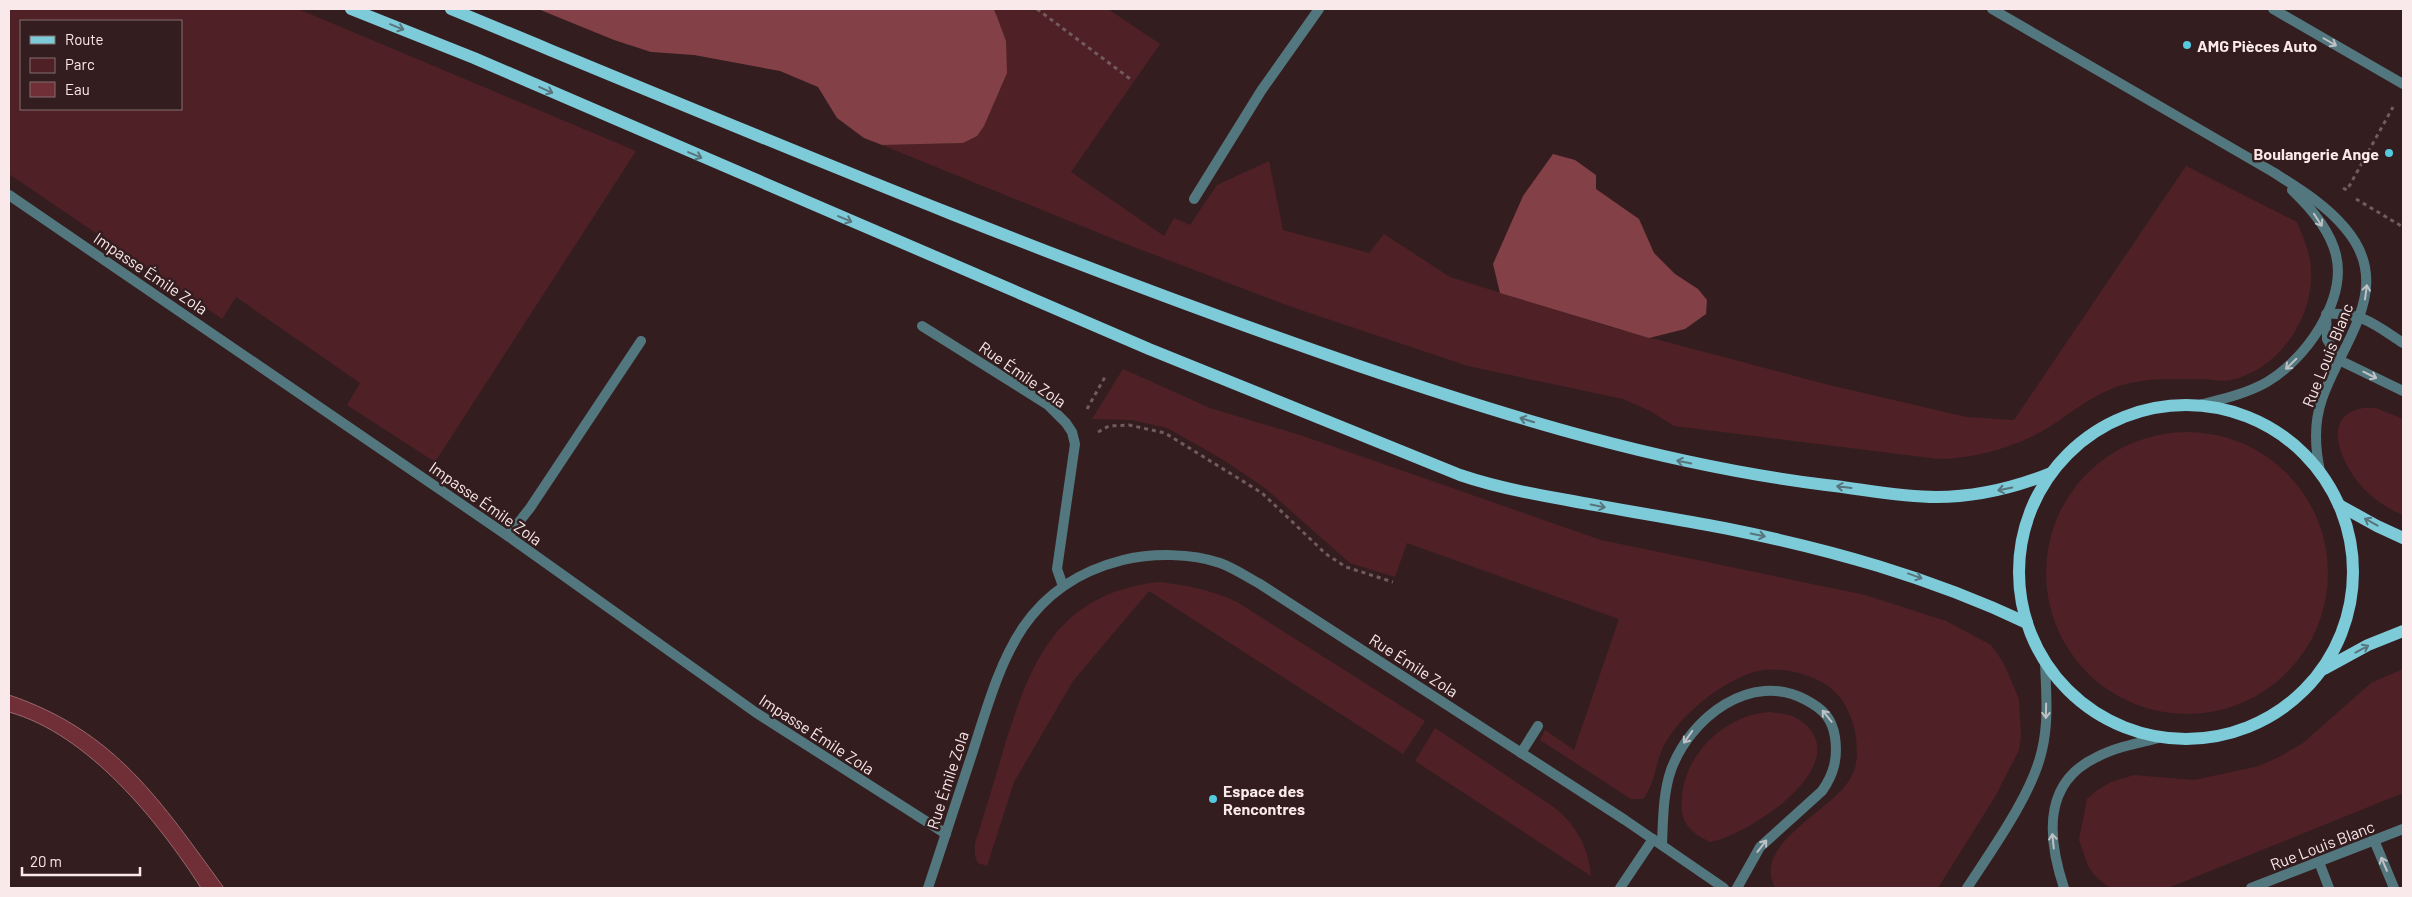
<svg xmlns="http://www.w3.org/2000/svg" width="2412" height="897" font-family="Barlow,sans-serif">
	<style>
		.green { fill: #4f2126; fill-rule: evenodd }
		.forest { fill: #834047 }
		.water { fill: #702f37; stroke: #99676d }
		.lines { fill: none; stroke-linecap: round; stroke-linejoin: round }
		.path { stroke: #715b5d; stroke-width: 3; stroke-dasharray: 4 4; stroke-linecap: butt }
		.service { stroke: #53777e; stroke-width: 10 }
		.minor { stroke: #53777e; stroke-width: 10 }
		.tertiary { stroke: #53777e; stroke-width: 10 }
		.primary { stroke: #7dcad9; stroke-width: 12 }
		.oneway { stroke: #58747c }
		.oneway2 { stroke: #c0c1c4 }
		.poi-dot { fill: #54cade; stroke: #341d1f; stroke-width: 2 }
		.labels { text-anchor: middle; dominant-baseline: central; stroke-width: 5; stroke-linejoin: round; paint-order: stroke }
		.poi-label { font-size: 16px; font-weight: bold; fill: #fae9ea; stroke: #341d1f; text-anchor: start }
		.street-label { font-size: 16px; fill: #fae9ea; stroke: #341d1f }
	</style>
	<rect width="100%" height="100%" fill="#341d1f"/>
	<g class="green">
		<path d="M9,9H298L636,151L435,462L347,405L360,383L236,297L222,319L9,174ZM181,21V109H21V21Z"/>
		<path d="M994,9H1108L1160,44L1071,172L1164,236L1174,218L1190,225L1217,185L1269,161L1283,230L1369,253L1384,234L1450,277L1614,328L1821,383L1966,417L2014,420L2186,166L2297,222C2303,236 2310,253 2311,269C2314,318 2279,369 2231,380C2222,382 2210,379 2201,379C2173,379 2137,377 2111,389C2087,399 2068,415 2046,429C2013,448 1976,458 1938,459L1674,426L1650,411L1623,399L1468,366L1292,307L1126,244L882,145L963,143L996,12Z"/>
		<path d="M1123,369L1210,408L1303,436L1601,540L1865,595L1946,621L1991,645L2003,662L2019,699L2021,736L2019,750L1996,795L1938,888H1775C1750,840 1841,809 1854,771C1858,761 1857,748 1856,737C1854,722 1848,708 1839,696C1820,673 1775,663 1748,674C1717,686 1685,712 1667,740C1655,758 1656,784 1643,799H1631L1540,740L1545,730L1574,750L1619,619L1407,543L1395,577L1350,563L1265,488L1222,459L1167,428L1132,420L1092,419Z"/>
		<path d="M2363,408H2376L2403,419V515C2390,510 2375,500 2365,490C2344,468 2317,417 2363,408Z"/>
		<circle cx="2187" cy="573" r="141"/>
		<path d="M1158,582C1187,585 1211,590 1237,602L1425,721L1403,754L1149,591L1073,681L1014,782L987,866L978,863L975,856V843C986,809 996,775 1006,741C1033,656 1060,594 1158,582Z"/>
		<path d="M2403,669V793L2168,888H2112L2107,886L2095,876L2088,866L2079,840L2087,799L2096,791L2111,782L2134,775L2194,780L2259,766L2281,756L2303,743L2371,683Z"/>
		<path d="M1769,712C1787,714 1801,716 1812,732C1841,775 1745,836 1710,842C1702,838 1693,833 1688,826C1681,817 1681,807 1682,797C1685,753 1726,715 1769,712Z"/>
		<path d="M1435,728L1555,808C1578,827 1588,848 1591,876L1415,761Z"/>
	</g>
	<g class="forest">
		<path d="M538,9H994L1006,41L1007,73L984,126L977,136L963,143L882,145L864,138L837,118L818,87L780,71L694,55L651,52L614,40Z"/>
		<path d="M1553,154L1575,160L1596,175V189L1639,219L1654,253L1675,274L1698,289L1707,300L1706,314L1685,329L1649,338L1500,293L1493,264L1523,196Z"/>
	</g>
	<path class="water" d="M9,695C116,731 161,802 224,888H201C158,821 88,734 9,712Z"/>
	<g class="lines">
		<g class="path">
			<path d="M1037,9L1133,81"/>
			<path d="M2343,188L2347,190L2393,107"/>
			<path d="M2356,199L2403,227"/>
			<path d="M1087,409L1105,377"/>
			<path d="M1098,432L1109,426L1129,425L1165,433L1262,493L1326,554L1346,567L1393,582"/>
		</g>
		<g class="service">
			<path d="M2273,9L2403,84"/>
			<path d="M922,326L1048,405L1066,423L1072,432L1075,444L1057,569L1063,586"/>
			<path d="M2403,343C2374,324 2362,312 2326,314L2327,339L2339,360L2403,391"/>
			<path d="M508,536L530,508L641,341"/>
			<path d="M1521,753L1538,726"/>
			<path d="M2374,840L2394,888"/>
			<path d="M1662,845C1663,820 1663,793 1671,770C1690,718 1751,670 1806,700C1823,709 1832,718 1835,737C1838,758 1834,774 1822,791L1760,847L1737,888"/>
			<path d="M2319,862L2329,888"/>
			<path d="M1620,888L1653,839"/>
		</g>
		<g class="minor">
			<path d="M9,195L508,536L755,712L946,834"/>
			<path d="M1194,199L1261,91L1319,9"/>
			<path d="M928,888C943,843 958,797 973,751C1001,663 1020,586 1123,560C1152,553 1191,553 1220,563C1234,568 1247,577 1260,584L1625,820L1724,888"/>
			<path d="M1967,888C1991,851 2033,793 2042,750C2049,721 2046,691 2045,662"/>
			<path d="M2064,888C2048,840 2041,783 2097,757C2116,747 2138,743 2159,738"/>
			<path d="M2251,888L2403,829"/>
		</g>
		<g class="tertiary">
			<path d="M1992,9L2273,172C2298,188 2325,204 2345,228C2396,287 2342,341 2322,399C2314,422 2315,448 2320,471"/>
			<path d="M2199,405C2222,399 2246,394 2267,382C2305,360 2347,301 2336,255C2330,230 2310,207 2292,190"/>
		</g>
		<g class="primary">
			<path d="M351,9L474,58L1149,349L1460,475C1495,487 1531,494 1567,500C1619,510 1672,518 1724,528C1829,549 1930,577 2027,623"/>
			<path d="M451,9C751,133 1051,260 1359,366C1512,418 1665,465 1826,485C1862,489 1900,497 1936,497C1976,497 2014,488 2051,473"/>
			<circle cx="2186" cy="572" r="167"/>
			<path d="M2339,505L2377,526L2403,538"/>
			<path d="M2324,669L2368,645L2403,631"/>
		</g>
	</g>
	<defs><path id="oneway-shaft" d="M-6 0H5M1.5-3L5.5 0L1.5 3" fill="none" stroke-width="1.6" stroke-linecap="round" stroke-linejoin="round" transform="scale(1.25)"/></defs>
	<g class="oneway">
		<use href="#oneway-shaft" transform="translate(397 27) rotate(22)"/>
		<use href="#oneway-shaft" transform="translate(546 90) rotate(24)"/>
		<use href="#oneway-shaft" transform="translate(695 155) rotate(23)"/>
		<use href="#oneway-shaft" transform="translate(845 219) rotate(23)"/>
		<use href="#oneway-shaft" transform="translate(1527 420) rotate(-163)"/>
		<use href="#oneway-shaft" transform="translate(1684 462) rotate(-169)"/>
		<use href="#oneway-shaft" transform="translate(1844 487) rotate(-173)"/>
		<use href="#oneway-shaft" transform="translate(2005 489) rotate(168)"/>
		<use href="#oneway-shaft" transform="translate(1598 506) rotate(11)"/>
		<use href="#oneway-shaft" transform="translate(2371 522) rotate(-151)"/>
		<use href="#oneway-shaft" transform="translate(1758 535) rotate(12)"/>
		<use href="#oneway-shaft" transform="translate(1915 576) rotate(20)"/>
		<use href="#oneway-shaft" transform="translate(2362 649) rotate(-28)"/>
	</g>
	<g class="oneway2">
		<use href="#oneway-shaft" transform="translate(2330 42) rotate(30)"/>
		<use href="#oneway-shaft" transform="translate(2318 220) rotate(57)"/>
		<use href="#oneway-shaft" transform="translate(2366 292) rotate(-82)"/>
		<use href="#oneway-shaft" transform="translate(2291 364) rotate(136)"/>
		<use href="#oneway-shaft" transform="translate(2370 375) rotate(26)"/>
		<use href="#oneway-shaft" transform="translate(2046 711) rotate(91)"/>
		<use href="#oneway-shaft" transform="translate(1827 716) rotate(-129)"/>
		<use href="#oneway-shaft" transform="translate(1688 737) rotate(125)"/>
		<use href="#oneway-shaft" transform="translate(2053 841) rotate(-96)"/>
		<use href="#oneway-shaft" transform="translate(1762 846) rotate(-52)"/>
		<use href="#oneway-shaft" transform="translate(2384 864) rotate(-113)"/>
	</g>
	<g class="poi-dot">
		<circle cx="2187" cy="45" r="5"/>
		<circle cx="2389" cy="153" r="5"/>
		<circle cx="1213" cy="799" r="5"/>
	</g>
	<g class="labels">
		<g class="poi-label">
			<text x="2197" y="45">AMG Pièces Auto</text>
			<text x="2379" y="153" text-anchor="end">Boulangerie Ange</text>
			<text x="1223" y="790">Espace des<tspan x="1223" dy="18">Rencontres</tspan></text>
		</g>
		<g class="street-label">
			<text transform="translate(151 273) rotate(34)">Impasse Émile Zola</text>
			<text transform="translate(2327 355) rotate(-68)">Rue Louis Blanc</text>
			<text transform="translate(1023 374) rotate(35)">Rue Émile Zola</text>
			<text transform="translate(486 503) rotate(35)">Impasse Émile Zola</text>
			<text transform="translate(1414 665) rotate(33)">Rue Émile Zola</text>
			<text transform="translate(817 734) rotate(33)">Impasse Émile Zola</text>
			<text transform="translate(947 780) rotate(-72)">Rue Émile Zola</text>
			<text transform="translate(2322 845) rotate(-21)">Rue Louis Blanc</text>
		</g>
	</g>
	<rect width="2412" height="897" fill="none" stroke="#fae9ea" stroke-width="20"/>
	<rect x="20" y="20" width="162" height="90" fill="#341d1f" stroke="#836f70"/>
	<rect x="30" y="36" width="25" height="8" fill="#7dcad9" stroke="#836f70"/>
	<text x="65" y="45" font-size="15" fill="#fae9ea">Route</text>
	<rect x="30" y="58" width="25" height="15" fill="#4f2126" stroke="#836f70"/>
	<text x="65" y="70" font-size="15" fill="#fae9ea">Parc</text>
	<rect x="30" y="82" width="25" height="15" fill="#702f37" stroke="#836f70"/>
	<text x="65" y="95" font-size="15" fill="#fae9ea">Eau</text>
	<path d="M22 867v8h118v-8" fill="none" stroke="#fae9ea" stroke-width="2.5"/>
	<text x="30" y="867" font-size="15" fill="#fae9ea" stroke="#341d1f" stroke-width="4" paint-order="stroke">20 m</text>
</svg>
